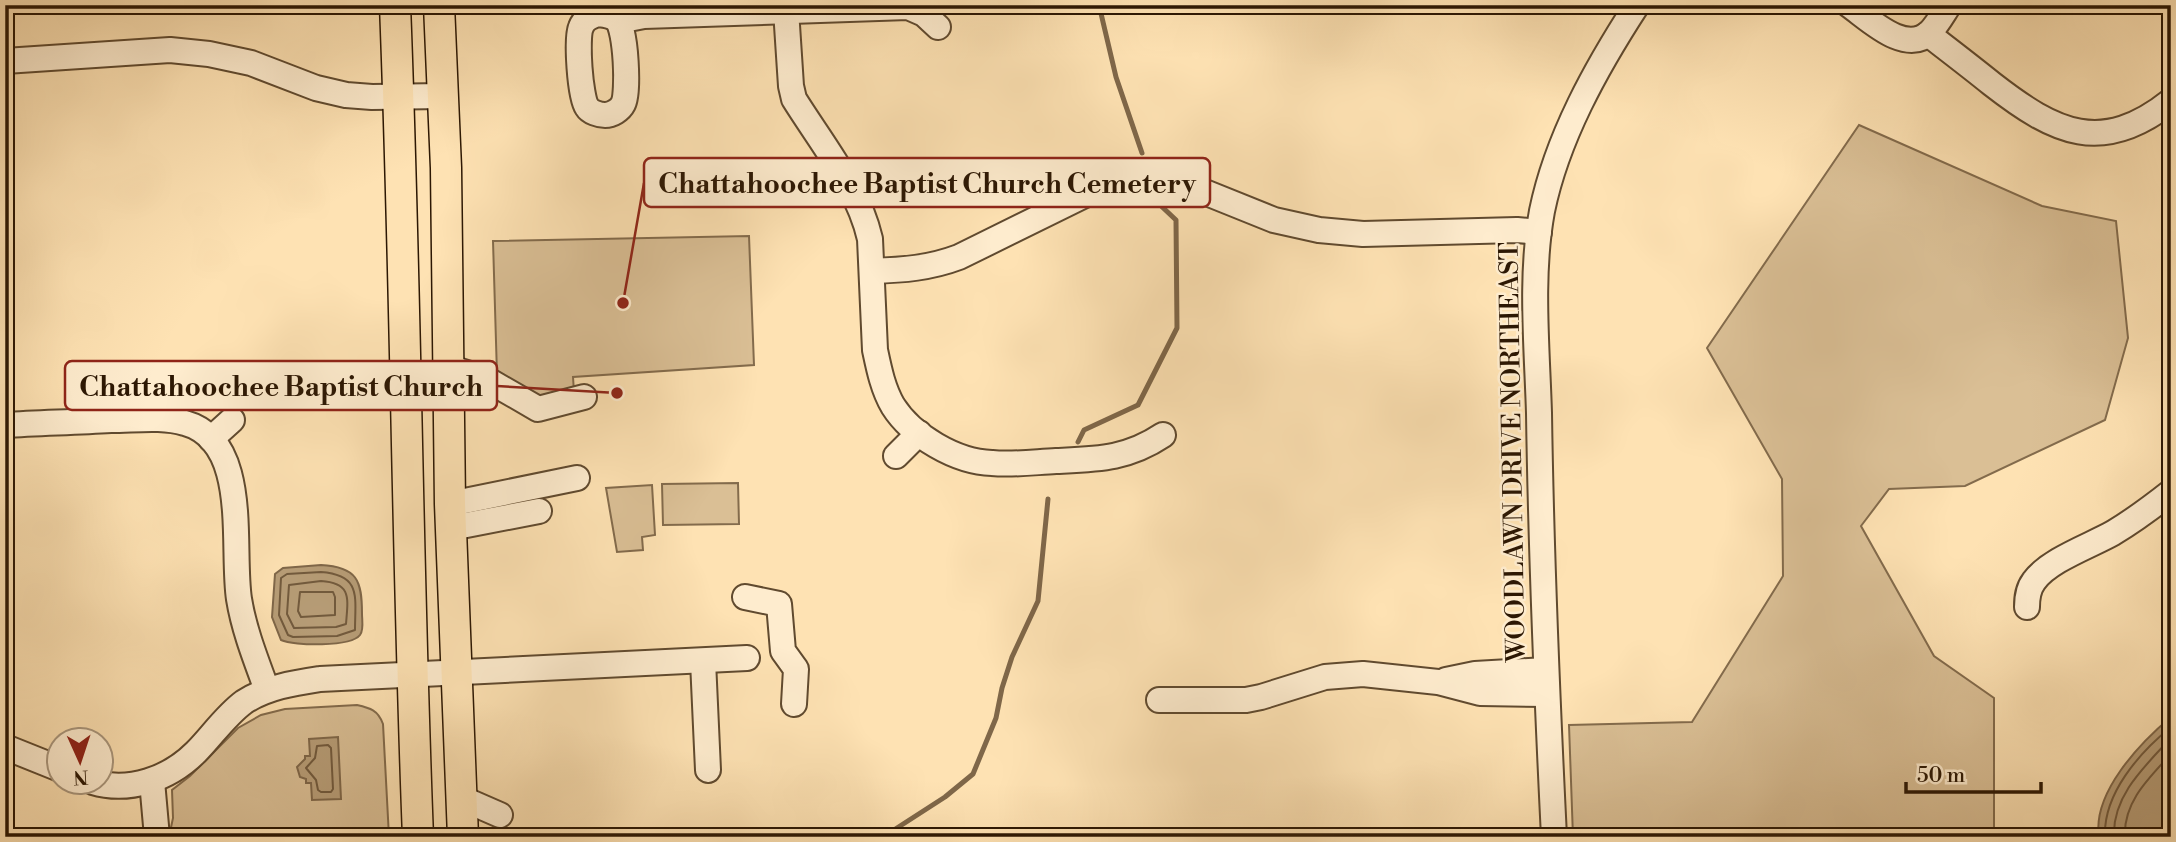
<svg xmlns="http://www.w3.org/2000/svg" width="2176" height="842" font-family="'Libre Bodoni',serif">
	<style>
		.green { fill: #dabf95; stroke: #836b4c; stroke-width: 2 }
		.water { fill: #b79d77; stroke: #7f6749; stroke-width: 2 }
		.lines { fill: none; stroke-linecap: round; stroke-linejoin: round }
		.shore { stroke: #725a3d; stroke-width: 2 }
		.stream { stroke: #7f6749; stroke-width: 5 }
		.minor-casing { stroke: #604a2f; stroke-width: 28 }
		.major-casing { stroke: #2c1703; stroke-width: 33 }
		.minor { stroke: #feecce; stroke-width: 24 }
		.major { stroke: #fee2b3; stroke-width: 30 }
		.labels { text-anchor: middle; dominant-baseline: central; stroke-width: 5; stroke-linejoin: round; paint-order: stroke }
		.street-label { font-size: 26px; fill: #2c1703; stroke: #feecce }
		.leader { fill: none; stroke: #8f2418; stroke-width: 2.5 }
		.callout-dot { fill: #8f2418; stroke: #feecce; stroke-width: 2.5 }
		.callout { fill: #feecce; stroke: #8f2418; stroke-width: 2.5 }
		.callout-label { font-size: 28px; text-anchor: middle; font-weight: bold; fill: #2c1703 }
	</style>
	<rect width="100%" height="100%" fill="#fee2b3"/>
	<filter id="stains"><feTurbulence type="fractalNoise" baseFrequency=".00286" numOctaves="4"/><feColorMatrix values="0 0 0 0 .2 0 0 0 0 .09 0 0 0 0 .02 0 0 0 .5 -.17"/></filter>
	<radialGradient id="worn" r=".72"><stop offset=".6" stop-color="#630" stop-opacity="0"/><stop offset="1" stop-color="#630" stop-opacity=".3"/></radialGradient>
	<g class="green">
		<path d="M1859,125L2042,206L2116,221L2128,338L2105,420L1965,486L1889,489L1861,526L1934,656L1994,698V837H1573L1569,725L1692,722L1783,576L1782,479L1707,348Z"/>
		<path d="M749,236L754,365L573,377L574,392L542,400L497,375L493,241Z"/>
		<path d="M738,483L739,524L663,525L662,484Z"/>
		<path d="M652,485L655,535L642,537L643,550L617,552L606,488Z"/>
		<path d="M357,705C370,708 378,710 383,724L389,837H169L173,818L172,790L190,776L238,728L261,715L285,709Z"/>
	</g>
	<g class="water">
		<path d="M321,565C357,567 362,580 362,614C362,620 364,630 360,635C351,647 294,646 281,640L272,617L275,574L283,568Z"/>
		<path d="M2171,717V837H2099C2092,793 2140,743 2171,717Z"/>
		<path d="M338,737L341,799L312,800L311,783H306V779L300,777L297,767L305,759V756H310L309,739Z"/>
	</g>
	<g class="lines">
		<g class="shore">
			<path d="M321,572C362,575 355,597 355,630L337,636L293,637L288,635L279,615L281,578L287,574Z"/>
			<path d="M321,581C352,583 348,598 346,624L336,627L294,628L287,614L289,585Z"/>
			<path d="M300,592H333L335,597V615L301,617L298,611Z"/>
			<path d="M328,745L331,748L333,789L331,792H321L318,790L316,780L306,768L315,758L317,746Z"/>
			<path d="M2105,837C2103,794 2139,753 2171,727"/>
			<path d="M2114,837C2112,796 2145,766 2171,738"/>
			<path d="M2125,837C2123,802 2149,778 2171,754"/>
		</g>
		<g class="stream">
			<path d="M1099,5L1116,77L1142,153"/>
			<path d="M1078,442L1084,430L1138,405L1177,328L1176,220L1158,203"/>
			<path d="M883,837L945,797L973,774L996,718L1002,688L1012,657L1038,601L1048,499"/>
		</g>
		<defs>
			<g id="minor">
				<path d="M1849,5C1869,19 1906,56 1930,32C1937,25 1943,14 1949,5"/>
				<path d="M786,10L791,86L794,99C822,144 858,187 870,239L875,350C879,369 883,389 893,406C912,436 956,462 992,463C1013,465 1035,462 1056,461C1098,459 1127,459 1163,435"/>
				<path d="M597,14C604,15 611,15 617,20C626,29 629,93 623,104C620,110 612,115 605,115C599,115 590,112 587,107C580,97 576,38 581,27C584,19 590,17 597,14Z"/>
				<path d="M618,21L644,16L908,7L924,14L938,27"/>
				<path d="M1928,34C1950,51 1971,67 1992,84C2055,133 2102,156 2171,101"/>
				<path d="M5,61L170,50L209,54L251,63L316,88L346,95L372,97L443,96"/>
				<path d="M872,271C903,270 930,268 959,257L1087,194L1135,182L1182,183L1274,220L1319,230L1363,234L1517,230L1539,232"/>
				<path d="M448,367L486,379L538,409L584,397"/>
				<path d="M5,425C41,423 76,422 111,420C135,420 162,416 185,423C251,441 231,547 239,599C244,630 256,660 267,690"/>
				<path d="M211,439L232,420"/>
				<path d="M896,456L919,433"/>
				<path d="M450,504L577,478"/>
				<path d="M451,528L539,511"/>
				<path d="M745,597L779,604L783,651L796,669L794,704"/>
				<path d="M2027,607C2027,597 2028,589 2034,581C2049,560 2090,546 2113,533C2133,521 2152,507 2171,492"/>
				<path d="M703,661L708,770"/>
				<path d="M1446,680L1475,674L1546,670"/>
				<path d="M1159,700H1246L1261,697L1325,677L1363,674L1438,682L1480,693L1547,694"/>
				<path d="M5,747L60,769"/>
				<path d="M152,781L157,837"/>
				<path d="M93,782C129,793 169,779 196,752C212,736 225,716 244,702C267,687 294,683 320,679L747,658"/>
				<path d="M461,798L500,815"/>
				<path d="M1554,837C1547,695 1541,554 1539,413C1537,347 1530,276 1542,211C1557,138 1596,68 1637,5"/>
			</g>
			<g id="major">
				<path d="M395,5C406,282 407,560 418,837"/>
				<path d="M439,5L446,168L450,504L463,837"/>
			</g>
		</defs>
		<use href="#minor" class="minor-casing"/>
		<use href="#major" class="major-casing"/>
		<use href="#minor" class="minor"/>
		<use href="#major" class="major"/>
	</g>
	<g class="labels">
		<g class="street-label">
			<text transform="translate(1513 452) rotate(-91)">WOODLAWN DRIVE NORTHEAST</text>
		</g>
	</g>
	<path class="leader" d="M623 303L644 183M617 393L497 386"/>
	<g class="callout-dot">
		<circle cx="623" cy="303" r="7"/>
		<circle cx="617" cy="393" r="7"/>
	</g>
	<g class="callout">
		<rect x="644" y="158" width="566" height="49" rx="7"/>
		<rect x="65" y="361" width="432" height="49" rx="7"/>
	</g>
	<g class="callout-label">
		<text x="927" y="193">Chattahoochee Baptist Church Cemetery</text>
		<text x="281" y="396">Chattahoochee Baptist Church</text>
	</g>
	<rect width="2176" height="842" fill="none" stroke="#fee2b3" stroke-width="28"/>
	<rect x="7" y="7" width="2162" height="828" fill="none" stroke="#2c1703" stroke-width="3.5"/>
	<rect x="14" y="14" width="2148" height="814" fill="none" stroke="#2c1703" stroke-width="2"/>
	<g transform="translate(80 761) rotate(177)"><circle r="33" fill="#feecce" stroke="#aa977d" stroke-width="2"/>
	<path d="M0-5L12 26L0 18L-12 26Z" fill="#8f2418"/>
	<text y="-10" font-size="19" font-weight="bold" text-anchor="middle" fill="#2c1703">N</text>
	</g>
	<path d="M1906 782v10h135v-10" fill="none" stroke="#2c1703" stroke-width="3.5"/>
	<text x="1917" y="782" font-size="21" fill="#2c1703" stroke="#feecce" stroke-width="5" paint-order="stroke">50 m</text>
	<rect width="100%" height="100%" filter="url(#stains)"/>
	<rect width="100%" height="100%" fill="url(#worn)"/>
</svg>
